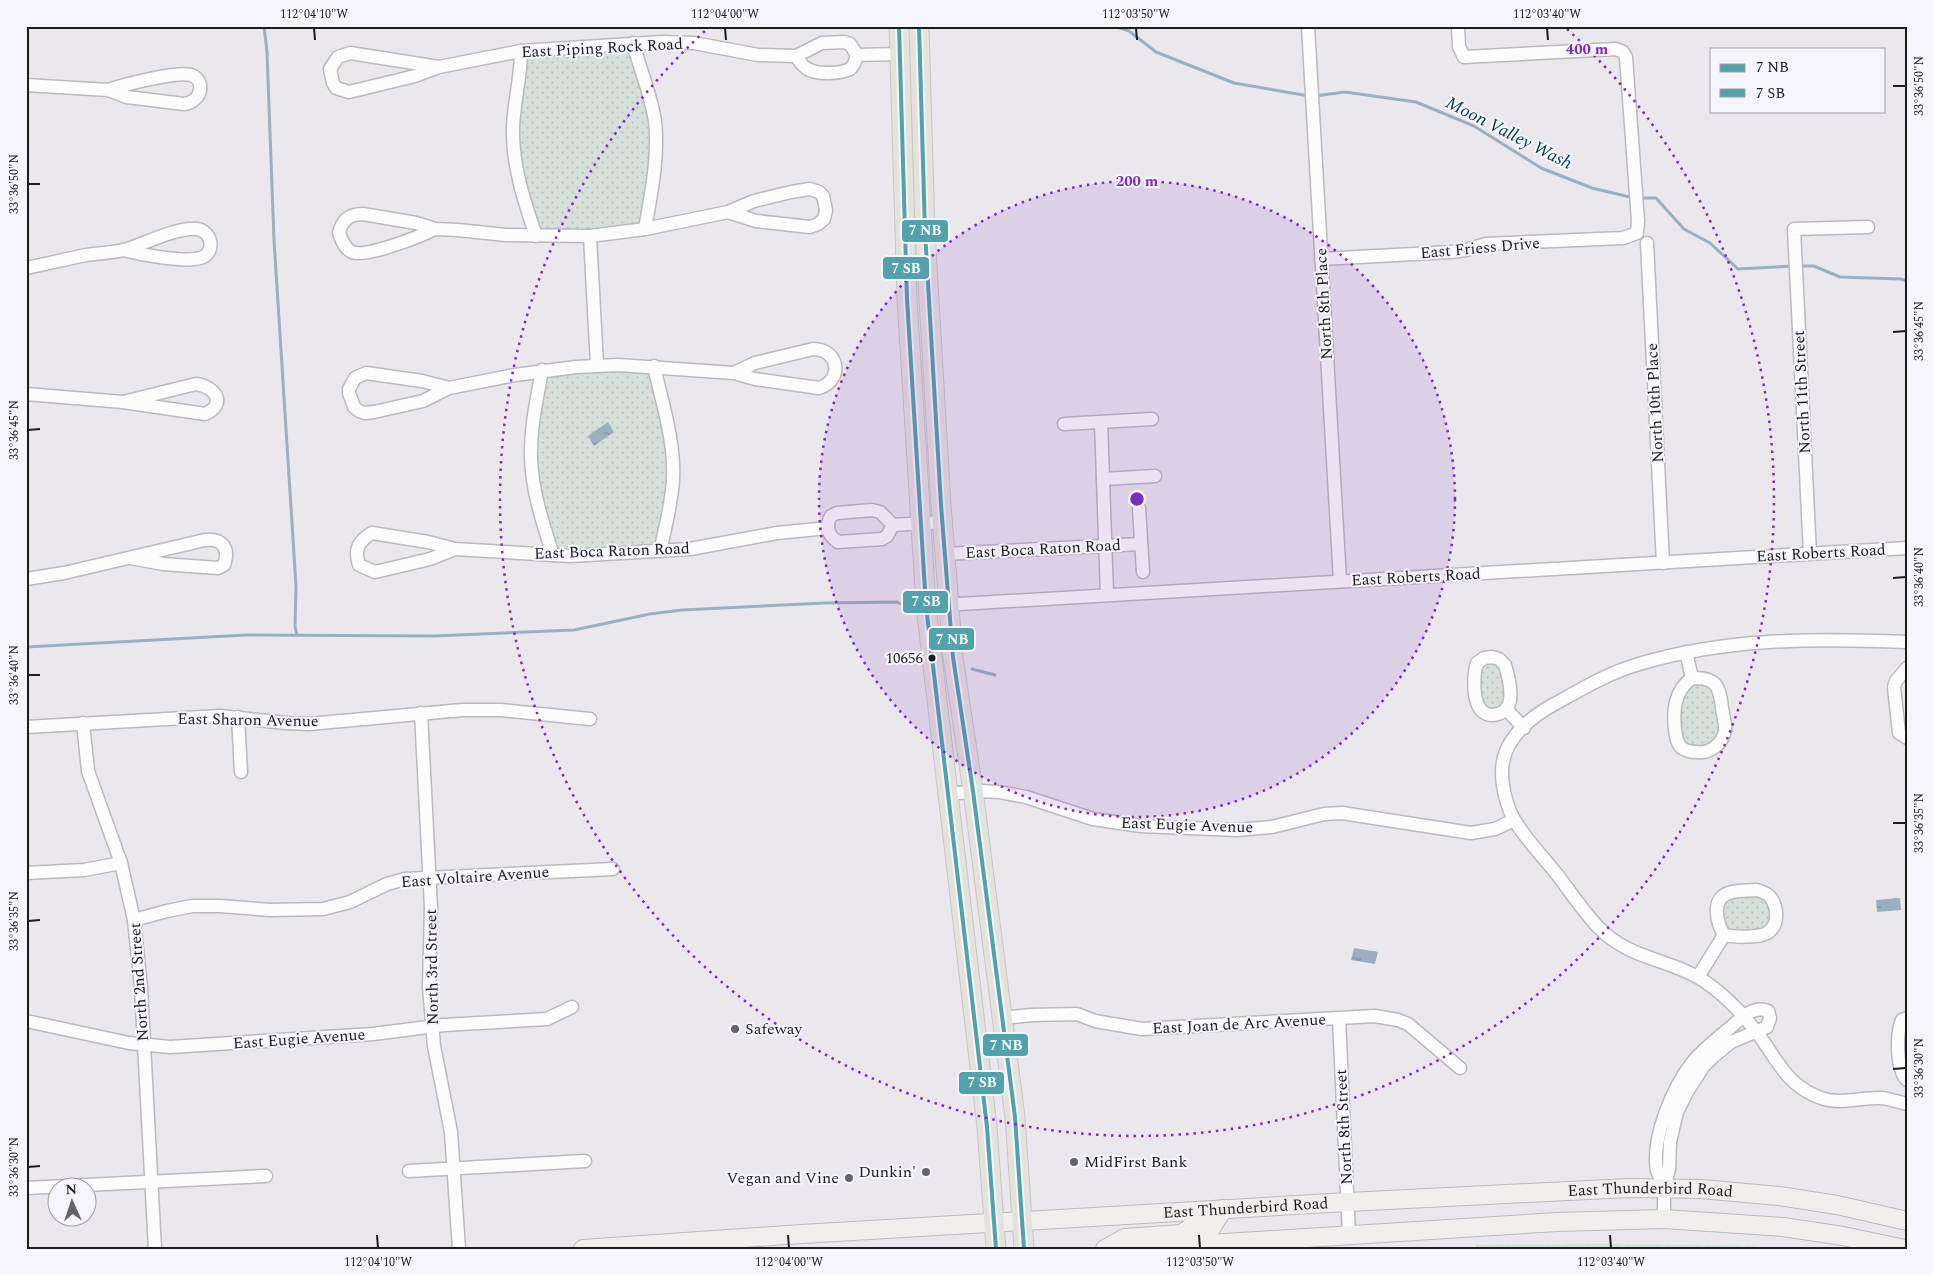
<svg xmlns="http://www.w3.org/2000/svg" width="1933" height="1275" font-family="Spectral,serif">
	<style>
		.grass { fill: url(#grass-dots) }
		.water { fill: url(#water-ripples) }
		.lines { fill: none; stroke-linecap: round; stroke-linejoin: round }
		.stream { stroke: #9cafbf; stroke-width: 3 }
		.street-casing { stroke: #bab9bd; stroke-width: 15 }
		.secondary-casing { stroke: #bab9bd; stroke-width: 20 }
		.primary-casing { stroke: #c6c5c7; stroke-width: 21 }
		.street { stroke: #fcfcfc; stroke-width: 12 }
		.secondary { stroke: #f0efed; stroke-width: 18 }
		.primary { stroke: #e4e2dd; stroke-width: 19 }
		.bus-1-casing { stroke: #f6f4fc; stroke-width: 8 }
		.bus-2-casing { stroke: #f6f4fc; stroke-width: 8 }
		.bus-1 { stroke: #52a2ab; stroke-width: 4 }
		.bus-2 { stroke: #52a2ab; stroke-width: 4 }
		.ticks { fill: none; stroke: #1c1b1e; stroke-width: 2 }
		.ring { fill: none; stroke: #7b2cbf; stroke-width: 2.5; stroke-dasharray: 2.5 5 }
		.bus-dot { fill: #1c1b1e; stroke: #f6f4fc; stroke-width: 2 }
		.poi-dot { fill: #646366; stroke: #f6f4fc; stroke-width: 2 }
		.labels { text-anchor: middle; dominant-baseline: central; stroke-width: 4; stroke-linejoin: round; paint-order: stroke }
		.bus-label { font-size: 15px; fill: #1c1b1e; stroke: #f6f4fc; text-anchor: end }
		.street-label { font-size: 16px; fill: #1c1b1e; stroke: #f6f4fc }
		.poi-label { font-size: 16px; fill: #1c1b1e; stroke: #f6f4fc; text-anchor: start }
		.water-label { font-size: 18px; font-style: italic; fill: #013b58; stroke: #f6f4fc }
		.centre { fill: #7b2cbf; stroke: #f6f4fc; stroke-width: 2.5 }
		.ring-label { font-size: 15px; text-anchor: middle; font-weight: bold; fill: #7b2cbf; stroke: #f6f4fc; stroke-width: 4; stroke-linejoin: round; paint-order: stroke }
		.line-badge { stroke: #f6f4fc; stroke-width: 2 }
		.badge-label { font-size: 14px; text-anchor: middle; font-weight: bold; fill: #fff }
		.neatline { fill: none; stroke: #1c1b1e; stroke-width: 2 }
		.ticks-label { font-size: 12px; text-anchor: middle; fill: #1c1b1e }
	</style>
	<defs>
		<pattern id="grass-dots" width="8" height="8" patternUnits="userSpaceOnUse" patternTransform="scale(1.25)"><rect width="8" height="8" fill="#d6dfd9"/><path d="M2 2h.1M6 6h.1" fill="none" stroke="#b7bfba" stroke-width="1.8" stroke-linecap="round"/></pattern>
		<pattern id="water-ripples" width="26" height="14" patternUnits="userSpaceOnUse" patternTransform="scale(1.25)"><rect width="26" height="14" fill="#9cafbf"/><path d="M2 4q2-2 4 0t4 0M15 11q2-2 4 0t4 0" fill="none" stroke="#7e8e9b"/></pattern>
	</defs>
	<rect width="100%" height="100%" fill="#eae8ed"/>
	<g class="grass">
		<path d="M633,43L654,120L645,229L536,236L515,161L521,51Z"/>
		<path d="M654,366L673,453L660,551L553,555L534,487L542,370Z"/>
		<path d="M1499,659L1510,702L1489,715L1474,678L1477,663Z"/>
		<path d="M1686,682H1712L1725,730L1711,750L1682,748L1676,700Z"/>
		<path d="M1731,892L1772,899V930L1724,935L1721,898Z"/>
		<path d="M1607,1244L1754,1246L1769,1249H1474L1476,1245Z"/>
	</g>
	<g class="water">
		<path d="M608,422L614,432L594,446L588,436Z"/>
		<path d="M1900,898L1901,910L1877,912L1876,900Z"/>
		<path d="M1354,948L1378,952L1375,964L1351,960Z"/>
	</g>
	<g class="lines">
		<g class="stream">
			<path d="M264,26L267,52L274,240L296,586L295,626L297,635"/>
			<path d="M1114,26L1129,31L1156,52L1234,83L1309,96"/>
			<path d="M1315,96L1345,92L1416,102L1474,126L1541,168L1592,188L1634,198"/>
			<path d="M1640,198H1656L1684,229L1710,243L1738,269L1794,266"/>
			<path d="M1800,266H1814L1840,277L1901,279L1907,281"/>
			<path d="M26,647L246,635L434,636L574,630L650,614L682,610L825,603L897,602L909,608"/>
			<path d="M972,669L995,675"/>
		</g>
		<defs>
			<g id="street">
				<path d="M1308,26L1340,581"/>
				<path d="M633,43C640,69 651,95 655,121C659,157 651,194 645,229"/>
				<path d="M521,51C521,77 514,102 513,127C512,165 524,201 536,236"/>
				<path d="M857,55L899,54"/>
				<path d="M439,67L350,53L338,57L330,69L333,83L336,88L349,92L415,76L439,67L521,51L663,42L694,43L758,55L796,56L822,43L844,42L850,44L857,55C855,60 855,65 850,69C840,74 816,75 806,68C802,65 799,61 796,56"/>
				<path d="M26,85L108,90L127,97L184,104C202,102 206,80 191,75C176,71 123,85 108,90"/>
				<path d="M435,229C421,236 366,258 352,252C345,249 342,241 339,233C342,220 349,214 363,214L416,223L435,229L458,230L506,235L590,236L645,229L728,212L754,201L791,192L810,189L819,192L823,196L826,210L824,219L818,224L810,227L756,221L728,212"/>
				<path d="M590,236L597,365"/>
				<path d="M1647,243L1663,563"/>
				<path d="M1321,259L1451,252L1466,250L1486,244L1623,238L1637,233L1638,221L1626,57L1623,52L1616,49L1464,57L1459,47L1458,26"/>
				<path d="M26,268C46,264 66,259 86,255C98,253 112,253 124,250C144,244 177,227 197,229C211,231 216,250 203,257C188,264 139,254 123,250"/>
				<path d="M654,366C662,403 675,441 673,479C672,503 665,528 660,551"/>
				<path d="M542,370C537,399 530,428 531,458C532,491 543,524 553,555"/>
				<path d="M449,388L422,381L366,373L355,378L349,389V393L354,407L359,411L365,413L374,412L423,401L449,388L515,375L576,367L618,365L734,373L755,379L819,388C844,380 839,349 813,349L755,363L734,373"/>
				<path d="M26,394L123,402L205,414C227,404 216,387 196,384L123,402"/>
				<path d="M1101,422L1107,595"/>
				<path d="M1064,424L1152,419"/>
				<path d="M1103,479L1155,476"/>
				<path d="M1139,508L1143,572"/>
				<path d="M872,510L880,512L893,525L887,536L882,539L838,542C828,535 825,527 831,516L837,513Z"/>
				<path d="M893,525L942,522"/>
				<path d="M455,549L430,559L375,572L359,565C354,550 358,541 372,533L428,542L455,549L570,556L690,549L777,533L828,528"/>
				<path d="M945,554L1141,544"/>
				<path d="M1810,554L1794,229L1868,227"/>
				<path d="M26,579L64,573L205,540C222,538 230,548 224,565L218,568L163,564L131,558"/>
				<path d="M926,606L1907,548"/>
				<path d="M1907,642C1817,638 1726,638 1639,664C1611,672 1585,687 1560,701C1533,715 1502,738 1502,772C1502,788 1507,808 1515,821C1527,841 1545,859 1559,877C1572,894 1585,914 1600,929C1631,960 1671,959 1704,981C1725,995 1743,1014 1758,1034C1779,1062 1786,1085 1821,1098C1840,1105 1862,1097 1882,1098C1890,1099 1899,1102 1907,1104"/>
				<path d="M1686,652L1692,678"/>
				<path d="M1492,657L1499,659L1505,665C1508,675 1513,693 1509,704C1507,708 1503,713 1498,714C1471,722 1472,678 1477,663L1484,658Z"/>
				<path d="M1907,668L1896,681L1894,687L1899,733L1907,738"/>
				<path d="M1692,678C1700,678 1707,678 1714,683C1720,689 1721,700 1722,708C1723,716 1726,725 1725,731C1722,744 1710,754 1697,752C1692,752 1686,751 1682,748C1677,744 1676,737 1675,730C1673,711 1674,691 1692,678Z"/>
				<path d="M1506,709L1524,728"/>
				<path d="M421,713L431,908L429,987L434,1046L451,1132L459,1249"/>
				<path d="M238,717L241,772"/>
				<path d="M83,723L88,771L121,863L134,920L141,988L155,1249"/>
				<path d="M26,727L220,716L286,723L309,724L462,710H501L590,719"/>
				<path d="M948,794L981,791L999,792L1026,797L1093,819L1141,826L1237,830L1272,827L1324,814L1342,813L1471,833L1495,829L1514,820"/>
				<path d="M26,873L84,870L121,863"/>
				<path d="M1757,890C1762,892 1768,893 1771,898C1778,908 1779,926 1767,933C1758,938 1734,937 1724,935C1717,923 1710,899 1729,893C1737,890 1748,891 1757,890Z"/>
				<path d="M134,920L167,911L192,906H220L271,910L323,909L350,902L387,884L405,879L613,869"/>
				<path d="M1698,977L1724,935"/>
				<path d="M1002,1018L1032,1015L1077,1014L1095,1021L1142,1029L1375,1016L1398,1020L1408,1024L1460,1068"/>
				<path d="M1907,1018L1902,1020C1896,1034 1896,1069 1907,1080"/>
				<path d="M1339,1019L1349,1235"/>
				<path d="M26,1021L129,1043L170,1047L373,1034L444,1025L547,1019L572,1007"/>
				<path d="M409,1171L585,1161"/>
				<path d="M26,1188L266,1176"/>
				<path d="M1664,1188C1662,1182 1659,1176 1657,1170C1651,1139 1673,1087 1692,1063C1703,1049 1718,1038 1731,1027C1741,1018 1754,1005 1768,1011L1770,1018L1767,1027L1731,1042L1714,1056L1703,1067L1687,1092L1677,1112L1670,1142L1669,1169L1664,1188V1219"/>
			</g>
			<g id="secondary">
				<path d="M1202,1243L1223,1209"/>
				<path id="s1" d="M583,1249L802,1234L1348,1202L1628,1188L1701,1189L1779,1196L1837,1205L1907,1221"/>
				<path d="M1105,1249L1125,1238L1181,1234L1192,1227L1203,1211"/>
				<path d="M1130,1249L1557,1222L1664,1219L1783,1227L1843,1236L1905,1249"/>
			</g>
			<g id="primary">
				<path d="M899,26L907,299L926,606L987,1127L996,1249"/>
				<path d="M919,26L925,232L941,505L953,657L973,791L1015,1117L1024,1249"/>
			</g>
		</defs>
		<use href="#street" class="street-casing"/>
		<use href="#secondary" class="secondary-casing"/>
		<use href="#primary" class="primary-casing"/>
		<use href="#street" class="street"/>
		<use href="#secondary" class="secondary"/>
		<use href="#primary" class="primary"/>
		<defs>
			<path id="bus-1" d="M919,26L925,232L941,505L953,657L973,791L1015,1117L1024,1249"/>
			<path id="bus-2" d="M899,26L907,299L926,606L987,1127L996,1249"/>
		</defs>
		<use href="#bus-1" class="bus-1-casing"/>
		<use href="#bus-2" class="bus-2-casing"/>
		<use href="#bus-1" class="bus-1"/>
		<use href="#bus-2" class="bus-2"/>
	</g>
	<path class="ticks" d="M314,28L315,40M725,28L726,40M1136,28L1137,40M1547,28L1548,40M1893,86H1906M28,184H40M1893,332L1906,331M28,430L40,429M1893,578L1906,577M28,675H40M1893,823H1906M28,921L40,920M1893,1069L1906,1068M28,1167L40,1166M377,1235L378,1248M788,1235L789,1248M1199,1235L1200,1248M1610,1235L1611,1248"/>
	<circle cx="1137" cy="499" r="318" fill="#7b2cbf" fill-opacity=".12"/>
	<g class="ring">
		<circle cx="1137" cy="499" r="318"/>
		<path d="M1567 29A637 637 0 1 1 707 29"/>
	</g>
	<circle class="bus-dot" cx="932" cy="658" r="4.5"/>
	<g class="poi-dot">
		<circle cx="735" cy="1029" r="5"/>
		<circle cx="1074" cy="1162" r="5"/>
		<circle cx="926" cy="1172" r="5"/>
		<circle cx="849" cy="1178" r="5"/>
	</g>
	<g class="labels">
		<g class="bus-label">
			<text x="923" y="658">10656</text>
		</g>
		<g class="street-label">
			<text transform="translate(602 48) rotate(-3)">East Piping Rock Road</text>
			<text transform="translate(1480 248) rotate(-5)">East Friess Drive</text>
			<text transform="translate(1324 304) rotate(-93)">North 8th Place</text>
			<text transform="translate(1802 392) rotate(-93)">North 11th Street</text>
			<text transform="translate(1655 403) rotate(-93)">North 10th Place</text>
			<text transform="translate(1043 549) rotate(-3)">East Boca Raton Road</text>
			<text transform="translate(612 551) rotate(-2)">East Boca Raton Road</text>
			<text transform="translate(1821 553) rotate(-3)">East Roberts Road</text>
			<text transform="translate(1416 577) rotate(-3)">East Roberts Road</text>
			<text transform="translate(248 720) rotate(1)">East Sharon Avenue</text>
			<text transform="translate(1187 825) rotate(2)">East Eugie Avenue</text>
			<text transform="translate(475 877) rotate(-4)">East Voltaire Avenue</text>
			<text transform="translate(432 967) rotate(-91)">North 3rd Street</text>
			<text transform="translate(139 982) rotate(-94)">North 2nd Street</text>
			<text transform="translate(1239 1024) rotate(-3)">East Joan de Arc Avenue</text>
			<text transform="translate(299 1039) rotate(-4)">East Eugie Avenue</text>
			<text transform="translate(1344 1127) rotate(-93)">North 8th Street</text>
			<text stroke="none"><textPath href="#s1" startOffset="1069">East Thunderbird Road</textPath></text>
			<text stroke="none"><textPath href="#s1" startOffset="664">East Thunderbird Road</textPath></text>
		</g>
		<g class="poi-label">
			<text x="745" y="1029">Safeway</text>
			<text x="1084" y="1162">MidFirst Bank</text>
			<text x="916" y="1172" text-anchor="end">Dunkin'</text>
			<text x="839" y="1178" text-anchor="end">Vegan and Vine</text>
		</g>
		<g class="water-label">
			<text transform="translate(1509 133) rotate(27)">Moon Valley Wash</text>
		</g>
	</g>
	<circle cx="1137" cy="499" r="8" class="centre"/>
	<g class="ring-label">
		<text x="1587" y="54">400 m</text>
		<text x="1137" y="186">200 m</text>
	</g>
	<g class="line-badge">
		<rect x="901" y="219" width="48" height="24" rx="5" fill="#52a2ab"/>
		<rect x="882" y="256" width="48" height="24" rx="5" fill="#52a2ab"/>
		<rect x="902" y="590" width="47" height="24" rx="5" fill="#52a2ab"/>
		<rect x="928" y="627" width="47" height="24" rx="5" fill="#52a2ab"/>
		<rect x="982" y="1033" width="47" height="24" rx="5" fill="#52a2ab"/>
		<rect x="958" y="1071" width="47" height="24" rx="5" fill="#52a2ab"/>
	</g>
	<g class="badge-label">
		<text x="925" y="235">7 NB</text>
		<text x="906" y="273">7 SB</text>
		<text x="926" y="606">7 SB</text>
		<text x="952" y="644">7 NB</text>
		<text x="1006" y="1050">7 NB</text>
		<text x="982" y="1087">7 SB</text>
	</g>
	<rect width="1933" height="1275" fill="none" stroke="#f6f4fc" stroke-width="55"/>
	<rect x="1710" y="48" width="175" height="65" fill="#f6f4fc" stroke="#9f9da3"/>
	<rect x="1720" y="64" width="25" height="8" fill="#52a2ab" stroke="#9f9da3"/>
	<text x="1756" y="72" font-size="15" fill="#1c1b1e">7 NB</text>
	<rect x="1720" y="89" width="25" height="8" fill="#52a2ab" stroke="#9f9da3"/>
	<text x="1756" y="98" font-size="15" fill="#1c1b1e">7 SB</text>
	<g transform="translate(72 1202) rotate(357)"><circle r="24" fill="#f6f4fc" stroke="#9f9da3"/>
	<path d="M0-4L9 19L0 12L-9 19Z" fill="#646366"/>
	<text y="-8" font-size="14" font-weight="bold" text-anchor="middle" fill="#1c1b1e">N</text>
	</g>
	<rect x="28" y="28" width="1878" height="1220" class="neatline"/>
	<g class="ticks-label">
		<text x="314" y="18">112°04'10"W</text>
		<text x="725" y="18">112°04'00"W</text>
		<text x="1136" y="18">112°03'50"W</text>
		<text x="1547" y="18">112°03'40"W</text>
		<text transform="translate(1919 86) rotate(-90)" y="4">33°36'50"N</text>
		<text transform="translate(14 184) rotate(-90)" y="4">33°36'50"N</text>
		<text transform="translate(1919 331) rotate(-90)" y="4">33°36'45"N</text>
		<text transform="translate(14 430) rotate(-90)" y="4">33°36'45"N</text>
		<text transform="translate(1919 577) rotate(-90)" y="4">33°36'40"N</text>
		<text transform="translate(14 675) rotate(-90)" y="4">33°36'40"N</text>
		<text transform="translate(1919 823) rotate(-90)" y="4">33°36'35"N</text>
		<text transform="translate(14 921) rotate(-90)" y="4">33°36'35"N</text>
		<text transform="translate(1919 1068) rotate(-90)" y="4">33°36'30"N</text>
		<text transform="translate(14 1167) rotate(-90)" y="4">33°36'30"N</text>
		<text x="378" y="1266">112°04'10"W</text>
		<text x="789" y="1266">112°04'00"W</text>
		<text x="1200" y="1266">112°03'50"W</text>
		<text x="1611" y="1266">112°03'40"W</text>
	</g>
</svg>
